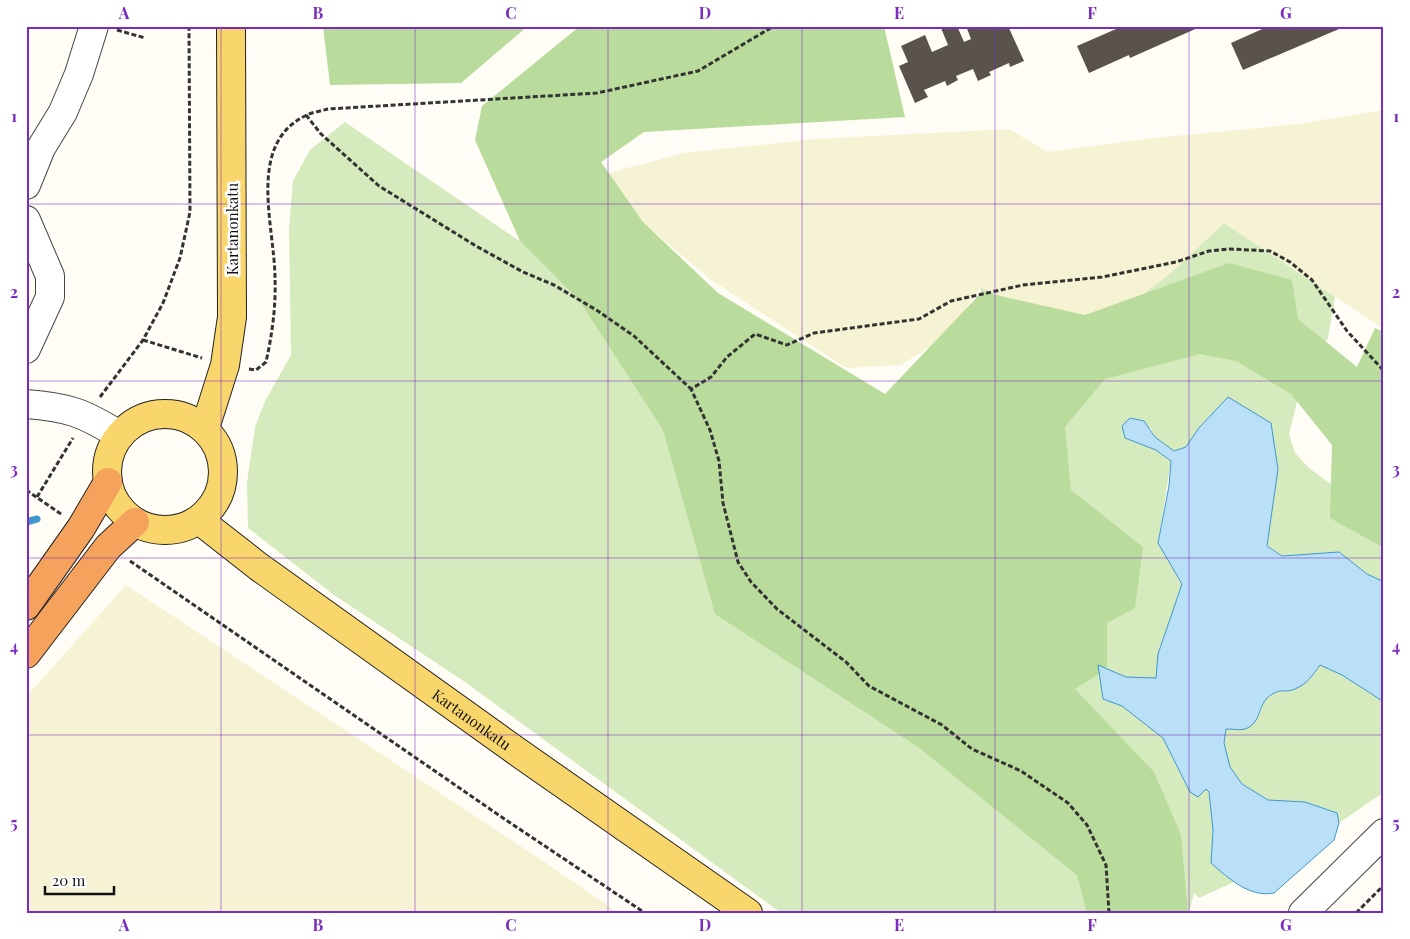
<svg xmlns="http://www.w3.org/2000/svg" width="1410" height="939" font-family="'Playfair Display',serif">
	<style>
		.farmland { fill: #f6f3d4 }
		.green { fill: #d5ebbd }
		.forest { fill: #b9dc9c }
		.water { fill: #b9e0f7; stroke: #3f96cf }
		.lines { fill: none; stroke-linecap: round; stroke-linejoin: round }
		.stream { stroke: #3f96cf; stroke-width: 7 }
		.building { fill: #5a524d }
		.minor-casing { stroke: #444; stroke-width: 30 }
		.major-casing { stroke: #222; stroke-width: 30 }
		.highway-casing { stroke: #222; stroke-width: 30 }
		.path { stroke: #333; stroke-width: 3; stroke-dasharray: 5 2.5; stroke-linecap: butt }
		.minor { stroke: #fff; stroke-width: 28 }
		.major { stroke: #f9d66b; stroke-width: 28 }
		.highway { stroke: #f5a25d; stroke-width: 28 }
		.grid { fill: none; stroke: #7b2cbf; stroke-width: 1; stroke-opacity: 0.55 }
		.labels { text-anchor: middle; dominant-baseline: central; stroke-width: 5; stroke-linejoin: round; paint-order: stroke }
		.street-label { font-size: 15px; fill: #111; stroke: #fff }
		.neatline { fill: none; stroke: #7b2cbf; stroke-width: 2 }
		.grid-label { font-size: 16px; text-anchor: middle; font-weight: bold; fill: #7b2cbf }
	</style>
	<rect width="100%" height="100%" fill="#fffdf5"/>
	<g class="farmland">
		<path d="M1384,110V329L1224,223L1171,273L1102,326L1038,311L981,287L947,336L901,365L846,368L711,280L590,178L684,153L815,139L1009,129L1048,152L1145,139L1298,124Z"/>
		<path d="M126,585L543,861L619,913H26V697Z"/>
	</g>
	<g class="green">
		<path d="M345,122L847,464L1001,362L980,287L1038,311L1102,326L1171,273L1224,223L1335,297L1328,338L1304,374L1289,434L1295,453L1309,468L1384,523V582L1367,574L1339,552L1282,556L1267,545L1270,523L1198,429L1186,447L1174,451L1155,437L1151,428L1125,438L1156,450L1171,461L1158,543L1182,584L1158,654L1156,678L1126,677L1099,665L1103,698L1122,706L1163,738L1190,792L1206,789L1209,792L1213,830L1211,863L1234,882L1199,898L1194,893L1189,913H781L465,682L334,595L248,528L247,483L255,427L265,401L291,355L289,228L293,181L310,150Z"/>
		<path d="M1320,665L1342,675L1384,702V792L1339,823L1337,813L1305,802L1268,800L1242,784L1230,767L1224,743L1226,729L1240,730L1259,716L1265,700L1280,689L1294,690Z"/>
	</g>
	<g class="forest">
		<path d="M323,26H528L461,83L330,85Z"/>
		<path d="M580,26H884L905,117L644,132L601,162L643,222L718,293L885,394L982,292L1085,315L1229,263L1292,280L1298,319L1357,367L1375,328L1384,332V548L1330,518L1332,445L1291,394L1236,361L1200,354L1105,379L1065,427L1071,490L1143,547L1135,608L1107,623V669L1075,689L1154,772L1181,835L1188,913H1087L1077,875L918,747L715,614L663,430L579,300L520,241L475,140L482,106Z"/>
	</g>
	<path class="water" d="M1228,397L1271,423L1278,469L1267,546L1282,556L1339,552L1367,574L1384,582V702L1342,675L1320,665C1313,675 1307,684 1295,689C1283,694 1282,686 1267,698C1260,705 1260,718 1252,725C1245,732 1235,729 1226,729L1224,743L1230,767L1242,784L1268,800L1305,802L1337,813L1339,823L1334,840L1274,893C1250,898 1228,878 1211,863L1213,830L1209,792L1206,789L1198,797L1190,792L1163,738L1122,706L1103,699L1098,665L1126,677L1156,678L1158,654L1182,584L1158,543L1169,486L1171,461L1156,450L1125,438L1122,426L1130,418L1144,421L1155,437L1174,451L1186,447L1198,429Z"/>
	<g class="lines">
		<path class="stream" d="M26,522L37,519"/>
	</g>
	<g class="building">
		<path d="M946,26H957L964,42L971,39L966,26H1008L1024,61L1010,67L1009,63L989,72L991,75L978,81L973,69L956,76L958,80L947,86L945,81L924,90L928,97L915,103L899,66L908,62L901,46L925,35L932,52L948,45L941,28Z"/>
		<path d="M1123,26H1202L1130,58L1129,55L1089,73L1077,46Z"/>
		<path d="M1269,26H1346L1243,70L1231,43Z"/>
	</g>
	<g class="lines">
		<defs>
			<g id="minor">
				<path d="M26,185L41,148L63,112L79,74L94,26"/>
				<path d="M26,220L50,276V297L26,349"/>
				<path d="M26,404C68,407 84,413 119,435"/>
				<path d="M1303,913L1384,833"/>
			</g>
			<g id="major">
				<circle cx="165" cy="472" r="58"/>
				<path d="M205,428L225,365L232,317L231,26"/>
				<path id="s1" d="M199,520L259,567L519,753L748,913"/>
			</g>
			<g id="highway">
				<path d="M26,606L81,528L108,482"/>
				<path d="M26,654L108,547L135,522"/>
			</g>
		</defs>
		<use href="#minor" class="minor-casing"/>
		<use href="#major" class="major-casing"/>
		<use href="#highway" class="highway-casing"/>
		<g class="path">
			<path d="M117,30L145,38"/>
			<path d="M306,115L321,134L379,186L476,246L523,272L554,285L598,311L634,336L691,389"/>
			<path d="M143,340L202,358"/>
			<path d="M249,369L256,370L266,362C272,335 276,307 275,279C275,227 246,145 305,116C312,112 321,111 328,109L597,93L698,71L774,26"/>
			<path d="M100,397L143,340L163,303L180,258L190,212L189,26"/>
			<path d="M26,490L61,514"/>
			<path d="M37,497L73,438"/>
			<path d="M130,561L503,818L645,913"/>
			<path d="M1109,913L1106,865L1087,825L1068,803L1021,771L972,749L942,725L869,686L846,662L777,609L751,582L738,562L723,503L719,461L710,430L691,389L711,377L727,357L755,334L787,345L814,333L919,319L951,301L1023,285L1102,277L1176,262L1209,251L1229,249L1270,251L1290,262L1312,280L1347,331L1384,371"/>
			<path d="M1356,913L1384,885"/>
		</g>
		<use href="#minor" class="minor"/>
		<use href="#major" class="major"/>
		<use href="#highway" class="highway"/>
	</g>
	<path class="grid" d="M221,26V913M415,26V913M608,26V913M802,26V913M995,26V913M1189,26V913M26,204H1384M26,381H1384M26,558H1384M26,735H1384"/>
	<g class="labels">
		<g class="street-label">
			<text transform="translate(232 229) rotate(-90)">Kartanonkatu</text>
			<text stroke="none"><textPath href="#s1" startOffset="338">Kartanonkatu</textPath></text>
		</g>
	</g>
	<rect width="1410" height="939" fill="none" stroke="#ffffff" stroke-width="55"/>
	<path d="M45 886v8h69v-8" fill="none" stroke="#111111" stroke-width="2.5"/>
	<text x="52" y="886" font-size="15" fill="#111111" stroke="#ffffff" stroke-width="4" paint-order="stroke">20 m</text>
	<rect x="28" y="28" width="1354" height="884" class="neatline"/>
	<g class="grid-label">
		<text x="124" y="19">A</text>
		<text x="318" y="19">B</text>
		<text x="511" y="19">C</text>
		<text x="705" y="19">D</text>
		<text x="899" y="19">E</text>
		<text x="1092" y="19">F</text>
		<text x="1286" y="19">G</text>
		<text x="14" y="122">1</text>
		<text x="1396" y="122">1</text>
		<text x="14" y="298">2</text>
		<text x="1396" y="298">2</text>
		<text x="14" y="475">3</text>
		<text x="1396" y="475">3</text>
		<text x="14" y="652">4</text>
		<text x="1396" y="652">4</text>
		<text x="14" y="829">5</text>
		<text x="1396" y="829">5</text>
		<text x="124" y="931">A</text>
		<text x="318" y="931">B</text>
		<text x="511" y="931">C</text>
		<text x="705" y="931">D</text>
		<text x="899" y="931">E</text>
		<text x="1092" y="931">F</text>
		<text x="1286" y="931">G</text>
	</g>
</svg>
